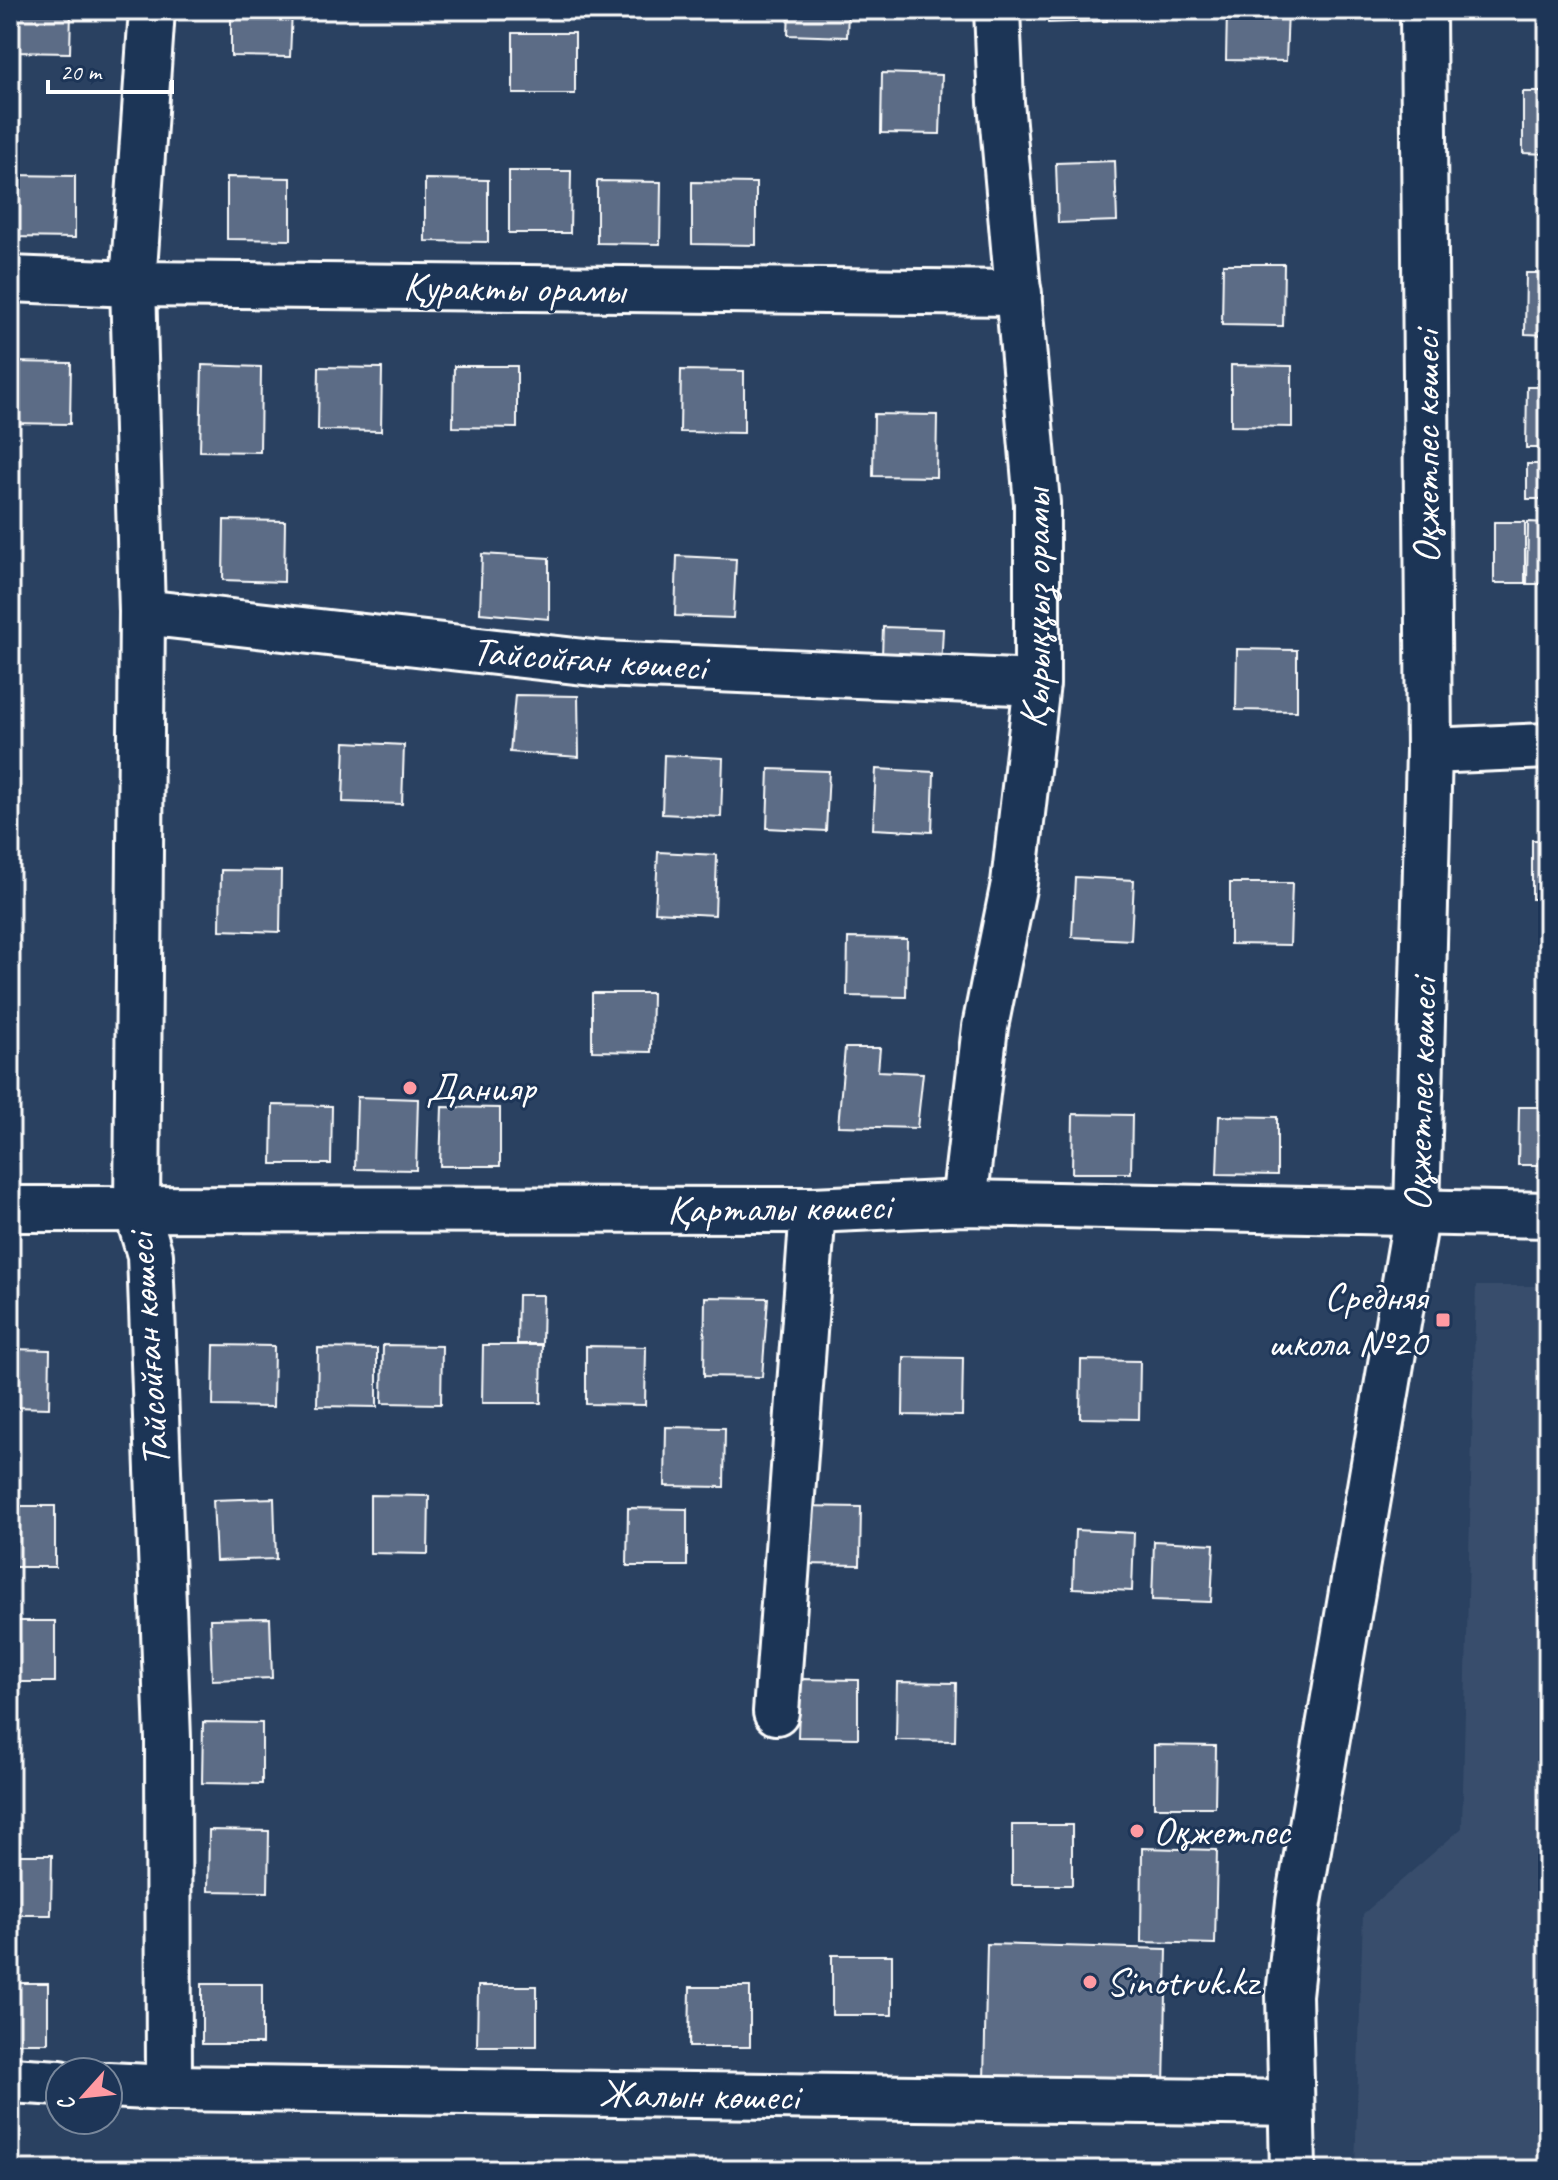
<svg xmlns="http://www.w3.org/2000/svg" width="1558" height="2180" font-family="Caveat,sans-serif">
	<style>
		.built { fill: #394e6c }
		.building { fill: #5b6c86; stroke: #fff; stroke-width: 2 }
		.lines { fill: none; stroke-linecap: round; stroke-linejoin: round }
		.minor-casing { stroke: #fff; stroke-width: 50 }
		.minor { stroke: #1d3557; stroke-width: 44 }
		.poi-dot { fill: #ff9aa2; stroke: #1d3557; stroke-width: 3 }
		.labels { text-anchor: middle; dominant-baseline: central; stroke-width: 6; stroke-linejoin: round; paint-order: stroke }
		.street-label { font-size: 40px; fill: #fff; stroke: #1d3557 }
		.poi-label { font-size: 40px; fill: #fff; stroke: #1d3557; text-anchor: start }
	</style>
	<rect width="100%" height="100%" fill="#2a4161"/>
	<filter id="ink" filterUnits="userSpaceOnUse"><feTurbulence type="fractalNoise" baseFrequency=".0125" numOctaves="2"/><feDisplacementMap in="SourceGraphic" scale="16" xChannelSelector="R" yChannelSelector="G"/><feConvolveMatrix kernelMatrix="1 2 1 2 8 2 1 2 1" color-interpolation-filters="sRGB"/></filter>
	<g filter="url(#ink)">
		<path class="built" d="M1476,1286H1548V2170H1355L1363,1914L1462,1828Z"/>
		<g class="building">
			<path d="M10,10H71L70,53L10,52Z"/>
			<path d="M231,10H292L290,57L231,56Z"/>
			<rect x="667" y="10" width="62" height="7"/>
			<path d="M789,10H848L847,37L788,35Z"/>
			<path d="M1048,10H1107V21L1048,23Z"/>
			<path d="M1227,10H1288L1286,61L1226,60Z"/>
			<path d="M1522,10H1548V17L1521,16Z"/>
			<rect x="513" y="33" width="62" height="61"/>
			<path d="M882,73L942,75L940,134L881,133Z"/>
			<path d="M1523,92H1548V154L1523,153Z"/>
			<path d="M1115,161L1117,221L1058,223L1056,163Z"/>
			<path d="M509,171H571L570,233H509Z"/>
			<path d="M12,175L75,176V238L11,237Z"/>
			<path d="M227,177L291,178V240L227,239Z"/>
			<path d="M425,179L488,180V242L425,241Z"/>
			<path d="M597,181L661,182L660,244L597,243Z"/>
			<path d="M692,182L756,183V245L692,244Z"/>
			<path d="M1223,264H1284L1283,326L1222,325Z"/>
			<path d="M1526,273H1548V335L1525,334Z"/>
			<path d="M11,362L71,363L70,424L10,423Z"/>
			<path d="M202,365L261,367L260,452L200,451Z"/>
			<path d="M1231,365L1292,366V427L1231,426Z"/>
			<path d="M454,366H517V428L453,427Z"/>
			<path d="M319,367L382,368L381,431L318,430Z"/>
			<path d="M681,370L744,371V433L680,432Z"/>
			<path d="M1527,387H1548V448H1526Z"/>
			<path d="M874,414L937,415L936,477L873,476Z"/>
			<rect x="1527" y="464" width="21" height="35"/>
			<path d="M224,520L285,521L284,582L223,580Z"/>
			<rect x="1494" y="522" width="31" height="61"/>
			<path d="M1528,522L1548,523V584H1527Z"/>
			<path d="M482,554L549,558V619L480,613Z"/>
			<path d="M677,556L736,559L733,618L675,616Z"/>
			<path d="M883,627L943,629L940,689L881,686Z"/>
			<path d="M1237,649L1297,650V711L1236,710Z"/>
			<path d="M515,695L578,696L579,757L510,752Z"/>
			<path d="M345,742L404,745L402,804L343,802Z"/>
			<path d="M664,755L723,758L721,817L662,814Z"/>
			<path d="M769,769L829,771L826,831L767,828Z"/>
			<path d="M876,769L934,772L932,832L873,829Z"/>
			<rect x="1532" y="840" width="16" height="59"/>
			<path d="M658,852L717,855L715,915L655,912Z"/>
			<path d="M221,870L281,871L280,932L220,930Z"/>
			<path d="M1075,877L1134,880L1131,940L1072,937Z"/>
			<path d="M1230,883H1292L1290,945L1230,944Z"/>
			<path d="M848,938L907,939L906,997L847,996Z"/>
			<path d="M592,993H652L651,1052L592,1051Z"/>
			<path d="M845,1048H880L878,1071L923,1073L917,1128L838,1126Z"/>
			<path d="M357,1097L418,1099L416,1170L355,1169Z"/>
			<path d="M273,1105L332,1106L331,1164H272Z"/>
			<path d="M442,1107L500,1108V1166H440Z"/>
			<path d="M1519,1107H1548V1165H1518Z"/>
			<path d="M1073,1114L1132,1115L1131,1173H1072Z"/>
			<path d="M1219,1116L1277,1117V1175L1217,1174Z"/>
			<path d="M518,1295H543L542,1344H517Z"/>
			<path d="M705,1297L768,1298L762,1377L704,1376Z"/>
			<path d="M214,1345L274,1346L273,1407L213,1406Z"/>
			<path d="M383,1345L442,1346L441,1404L382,1403Z"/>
			<path d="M483,1345H542L541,1403H482Z"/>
			<path d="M586,1346L646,1347L645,1405L586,1404Z"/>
			<path d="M318,1348L377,1349V1407L317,1406Z"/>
			<path d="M10,1349L50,1350L49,1408L10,1407Z"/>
			<path d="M904,1357L963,1358L962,1416L903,1415Z"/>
			<path d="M1081,1360L1140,1361L1139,1419L1080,1418Z"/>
			<path d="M666,1427L725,1428L724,1487L665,1486Z"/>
			<path d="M370,1495L429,1496L428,1554L370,1553Z"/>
			<path d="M274,1498L276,1559L216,1561L213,1500Z"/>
			<rect x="10" y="1506" width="45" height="61"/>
			<path d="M801,1506L861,1507L860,1565L801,1564Z"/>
			<path d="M628,1508L687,1509V1566H627Z"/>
			<path d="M1075,1530L1134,1533L1132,1591L1073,1588Z"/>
			<path d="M1154,1541L1214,1544L1211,1602L1152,1600Z"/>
			<path d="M270,1618L272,1678L212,1680L210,1619Z"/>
			<rect x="10" y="1621" width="45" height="61"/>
			<path d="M800,1679L858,1680V1738L798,1737Z"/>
			<path d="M897,1682L956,1683L955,1741L896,1740Z"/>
			<path d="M203,1722L262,1723V1784L202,1783Z"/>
			<path d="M1154,1745L1216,1746L1215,1807H1154Z"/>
			<rect x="1012" y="1825" width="60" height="60"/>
			<path d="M209,1830L269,1831L268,1892L208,1891Z"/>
			<path d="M1142,1848L1217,1850L1215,1944L1141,1942Z"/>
			<path d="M10,1855H52L51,1915H10Z"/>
			<path d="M987,1944L1167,1949L1164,2086L984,2081Z"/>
			<rect x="832" y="1955" width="60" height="60"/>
			<rect x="10" y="1983" width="38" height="60"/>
			<rect x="202" y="1984" width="60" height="60"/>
			<path d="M478,1986H537V2046H477Z"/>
			<path d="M690,1987H750V2047H689Z"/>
		</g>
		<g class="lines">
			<defs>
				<g id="minor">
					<path d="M152,10L133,284L142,612L137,1211L150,1255L168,1739L169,2088"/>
					<path d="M10,279L133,284L1019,293"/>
					<path d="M142,612L602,664L1037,683"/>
					<path d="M1429,751L1548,746"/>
					<path id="s1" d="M964,1203L985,1027L1014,883L1037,683V503L1001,102L997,10"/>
					<path d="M10,1209L813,1210L964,1203L1548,1215"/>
					<path d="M776,1712L813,1210"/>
					<path d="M10,2080L60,2083"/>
					<path d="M108,2085L169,2088L1291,2103"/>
					<path id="s2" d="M1293,2170L1289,1995L1299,1902L1417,1212L1429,751L1423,10"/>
				</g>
			</defs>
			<use href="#minor" class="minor-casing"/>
			<use href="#minor" class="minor"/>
		</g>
	</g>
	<g class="poi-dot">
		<circle cx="410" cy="1088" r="8"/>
		<rect x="1435" y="1312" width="16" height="16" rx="4"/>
		<circle cx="1137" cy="1831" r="8"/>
		<circle cx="1090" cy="1982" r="8"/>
	</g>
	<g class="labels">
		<g class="street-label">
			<text transform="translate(514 288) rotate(1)">Қуракты орамы</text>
			<text transform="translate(1426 447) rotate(-90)">Оқжетпес көшесі</text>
			<text stroke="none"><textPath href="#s1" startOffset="600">Қырыққыз орамы</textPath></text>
			<text transform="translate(589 659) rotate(4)">Тайсойған көшесі</text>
			<text stroke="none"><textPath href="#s2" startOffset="1086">Оқжетпес көшесі</textPath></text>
			<text transform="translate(779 1208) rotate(-1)">Қарталы көшесі</text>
			<text transform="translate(148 1350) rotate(-94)">Тайсойған көшесі</text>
			<text transform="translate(699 2095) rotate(1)">Жалын көшесі</text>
		</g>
		<g class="poi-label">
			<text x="426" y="1088">Данияр</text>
			<text x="1427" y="1297" text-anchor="end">Средняя<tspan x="1427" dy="46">школа №20</tspan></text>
			<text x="1153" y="1831">Оқжетпес</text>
			<text x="1106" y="1982">Sinotruk.kz</text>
		</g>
	</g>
	<rect width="1558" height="2180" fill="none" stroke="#1d3557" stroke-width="40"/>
	<rect x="20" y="20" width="1518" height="2140" fill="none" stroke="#fff" stroke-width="3" filter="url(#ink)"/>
	<g transform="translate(84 2096) rotate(243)"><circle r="38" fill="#1d3557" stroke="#77869a" stroke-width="2"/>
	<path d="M0-6L14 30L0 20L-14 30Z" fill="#ff9aa2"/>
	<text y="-12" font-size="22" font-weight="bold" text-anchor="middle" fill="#ffffff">С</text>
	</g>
	<path d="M48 80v12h124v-12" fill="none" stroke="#ffffff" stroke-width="4"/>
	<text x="60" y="80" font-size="24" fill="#ffffff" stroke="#1d3557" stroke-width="6" paint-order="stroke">20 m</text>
</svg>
